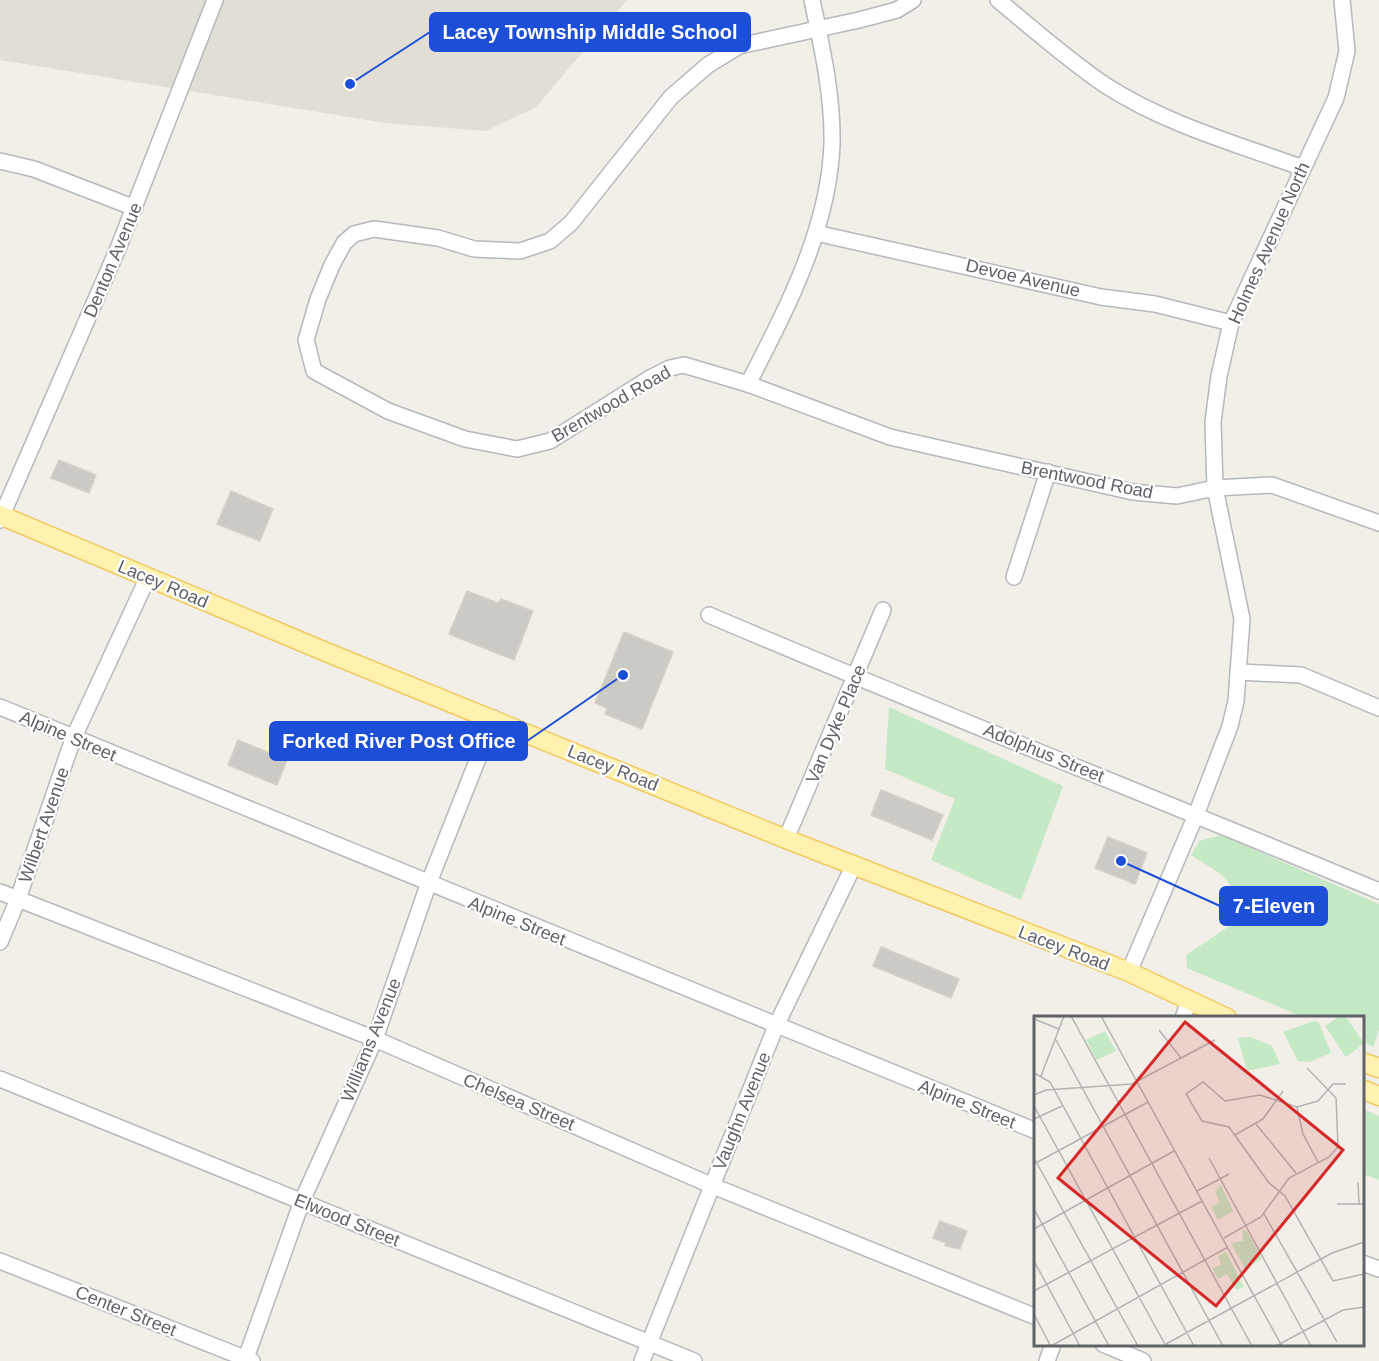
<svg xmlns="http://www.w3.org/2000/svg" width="1379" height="1361" font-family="Helvetica,sans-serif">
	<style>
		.education { fill: #e1ded6 }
		.green { fill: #c5e8c5 }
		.building { fill: #cccac5; stroke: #d6d1c6; stroke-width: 1.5 }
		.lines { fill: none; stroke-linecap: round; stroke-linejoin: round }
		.minor-casing { stroke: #b5b8bc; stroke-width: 18 }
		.major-casing { stroke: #f2c960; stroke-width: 21 }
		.minor { stroke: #fff; stroke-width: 15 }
		.major { stroke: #fff2af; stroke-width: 18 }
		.labels { text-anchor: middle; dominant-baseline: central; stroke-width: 4.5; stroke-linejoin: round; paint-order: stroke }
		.street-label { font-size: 18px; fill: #5f6368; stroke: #fff }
		.inset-road { fill: none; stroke: #b3b3b1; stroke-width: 1.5 }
		.view { fill: #d62828; fill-opacity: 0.15; stroke: #d62828; stroke-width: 3 }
		.inset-edge { fill: none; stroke: #5f6368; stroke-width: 3 }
		.leader { fill: none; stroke: #1d4ed8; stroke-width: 2 }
		.callout-dot { fill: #1d4ed8; stroke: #fff; stroke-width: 2 }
		.callout { fill: #1d4ed8; stroke: #1d4ed8; stroke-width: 2 }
		.callout-label { font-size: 20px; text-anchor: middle; font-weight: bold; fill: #fff }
	</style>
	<rect width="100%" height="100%" fill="#f1efe8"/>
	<path class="education" d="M0,0H627L536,107L486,131L386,123L0,60Z"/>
	<g class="green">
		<path d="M889,707L1063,786L1021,900L931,860L955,799L885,769Z"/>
		<path d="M1221,835L1379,904V1030L1373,1047L1363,1042L1362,1018L1303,1017L1187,968L1186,955L1231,925L1244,902L1222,875L1191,855L1199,841Z"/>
		<path d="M1362,1109L1379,1116V1180L1363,1174Z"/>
	</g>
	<g class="building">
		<path d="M59,460L96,475L89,493L51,478Z"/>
		<path d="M231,491L273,509L260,541L217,524Z"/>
		<path d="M467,591L498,603L501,599L533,611L514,660L449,634Z"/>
		<path d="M624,632L673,652L642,729L605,714L607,708L595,703Z"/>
		<path d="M238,740L287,760L277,785L228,765Z"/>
		<path d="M881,790L943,815L932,840L871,815Z"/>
		<path d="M1108,837L1147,853L1135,884L1095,868Z"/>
		<path d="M881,947L959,979L951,998L873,966Z"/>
		<path d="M940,1221L967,1231L960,1249L945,1246L946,1243L933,1238Z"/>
	</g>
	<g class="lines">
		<defs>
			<g id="minor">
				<path d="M913,0L897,10L859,20L739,46L708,65L671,97L571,223L550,241L520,251L474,249L438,238L374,229L354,234L344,243L332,265L318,299L306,340L314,371L388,411L465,439L517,449L550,441L650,378L670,368L684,365L748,384L890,437L978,457L1133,492L1177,496L1215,488L1272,485L1379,523"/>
				<path d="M998,0C1033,29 1068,60 1105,85C1165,124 1237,144 1303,168"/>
				<path d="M0,161L34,169L135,208"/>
				<path d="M816,233L1101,297L1155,304L1231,323"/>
				<path d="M748,384C786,310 829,229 832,144C833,96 822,47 812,0"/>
				<path d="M0,520L119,246L215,0"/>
				<path d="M1014,577L1048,472"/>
				<path d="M709,615C931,710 1156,798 1379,891"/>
				<path d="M1238,672L1301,675L1379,708"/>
				<path d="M0,707L1036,1131"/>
				<path d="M786,839L883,610"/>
				<path d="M0,892L375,1039L713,1186L1036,1317"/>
				<path d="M0,942L18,899L73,739L148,577"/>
				<path d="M1129,972L1196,815L1230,726L1236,701L1242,619L1215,488L1213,422L1219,376L1231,323L1336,98L1347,51L1342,0"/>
				<path d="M1183,1018L1189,1001"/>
				<path d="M0,1079L694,1361"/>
				<path d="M0,1261L252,1361"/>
				<path d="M1362,1263L1379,1269"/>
				<path d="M1103,1344L1143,1361"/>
				<path d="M245,1361L302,1201L375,1039L428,885L494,718"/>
				<path d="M642,1361L776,1026L854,865"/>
				<path d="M1047,1361L1053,1344"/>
			</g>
			<g id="major">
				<path d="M0,515L326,652L786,839L1129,972L1227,1018"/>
				<path d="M1362,1062L1379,1068"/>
				<path d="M1362,1089L1379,1096"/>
			</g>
		</defs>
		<use href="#minor" class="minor-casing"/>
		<use href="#major" class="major-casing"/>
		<use href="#minor" class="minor"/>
		<use href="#major" class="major"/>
	</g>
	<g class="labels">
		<g class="street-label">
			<text transform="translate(1269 243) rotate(-66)">Holmes Avenue North</text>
			<text transform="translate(113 260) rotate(-67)">Denton Avenue</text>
			<text transform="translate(1023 278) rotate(13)">Devoe Avenue</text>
			<text transform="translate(611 404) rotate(-30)">Brentwood Road</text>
			<text transform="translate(1087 480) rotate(11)">Brentwood Road</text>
			<text transform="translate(163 584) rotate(23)">Lacey Road</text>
			<text transform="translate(836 724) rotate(-67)">Van Dyke Place</text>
			<text transform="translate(68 736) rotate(23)">Alpine Street</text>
			<text transform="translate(1044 753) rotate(22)">Adolphus Street</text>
			<text transform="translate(613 768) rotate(22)">Lacey Road</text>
			<text transform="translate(44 825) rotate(-71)">Wilbert Avenue</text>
			<text transform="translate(517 921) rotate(22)">Alpine Street</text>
			<text transform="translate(1064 948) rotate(21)">Lacey Road</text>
			<text transform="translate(371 1040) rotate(-68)">Williams Avenue</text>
			<text transform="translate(519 1102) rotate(23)">Chelsea Street</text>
			<text transform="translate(967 1104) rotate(22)">Alpine Street</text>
			<text transform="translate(742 1111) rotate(-68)">Vaughn Avenue</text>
			<text transform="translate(347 1220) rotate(22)">Elwood Street</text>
			<text transform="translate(126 1311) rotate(22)">Center Street</text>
		</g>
	</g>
	<g transform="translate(1034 1016)">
		<rect width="330" height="330" fill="#f1efe8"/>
		<path d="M306,0H311L330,27L312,41L291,10ZM280,5L285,7L297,37L275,46L264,45L249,16ZM71,15L82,35L63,44L52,24ZM217,21L238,30L246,48L213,55L204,22ZM187,169L199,195L184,204L177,191L186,186L181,176ZM208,214L213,215L228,243L211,253L197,227L209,225ZM192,236L210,271L202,274L193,258L184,263L178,252L187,249L184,240Z" fill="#c5e8c5"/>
		<path class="inset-road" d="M37,0L218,330M67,0L220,280M0,3L25,13M125,14L147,42M22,24L189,330M0,57L16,66L160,330M7,60L30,0M312,68H299L284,85L263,91L226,79L191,85L169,66L152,78L168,105L195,111L235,167L251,180L299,265L330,258M0,79L12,74L98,68L181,24M0,90L132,330M263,91L269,118L284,146M0,103L28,90M222,108L262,157M201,119L229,103L249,75M0,142L104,330M175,142L277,330M0,148L114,86M324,166L325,189M163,175L195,158M303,188H330M0,193L75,330M230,198L303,326M0,213L140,135M190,222L227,201L255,162L295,141L304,131L302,82L273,52M0,245L46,330M203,249L248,330M0,275L168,185M0,298L16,329M132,328L298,237L330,226M17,330L194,231M242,330L309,294L330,291"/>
		<path class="view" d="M151,6L309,134L182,290L24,162Z"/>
		<rect width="330" height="330" class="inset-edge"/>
	</g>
	<path class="leader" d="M350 84L430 32M623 675L527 741M1121 861L1220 906"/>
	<g class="callout-dot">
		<circle cx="350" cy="84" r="6"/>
		<circle cx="623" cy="675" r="6"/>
		<circle cx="1121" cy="861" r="6"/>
	</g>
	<g class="callout">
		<rect x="430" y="13" width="320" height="38" rx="6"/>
		<rect x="270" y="722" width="257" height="38" rx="6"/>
		<rect x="1220" y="887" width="107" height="38" rx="6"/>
	</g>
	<g class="callout-label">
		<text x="590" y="39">Lacey Township Middle School</text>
		<text x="399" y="748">Forked River Post Office</text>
		<text x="1274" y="913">7-Eleven</text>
	</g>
</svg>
